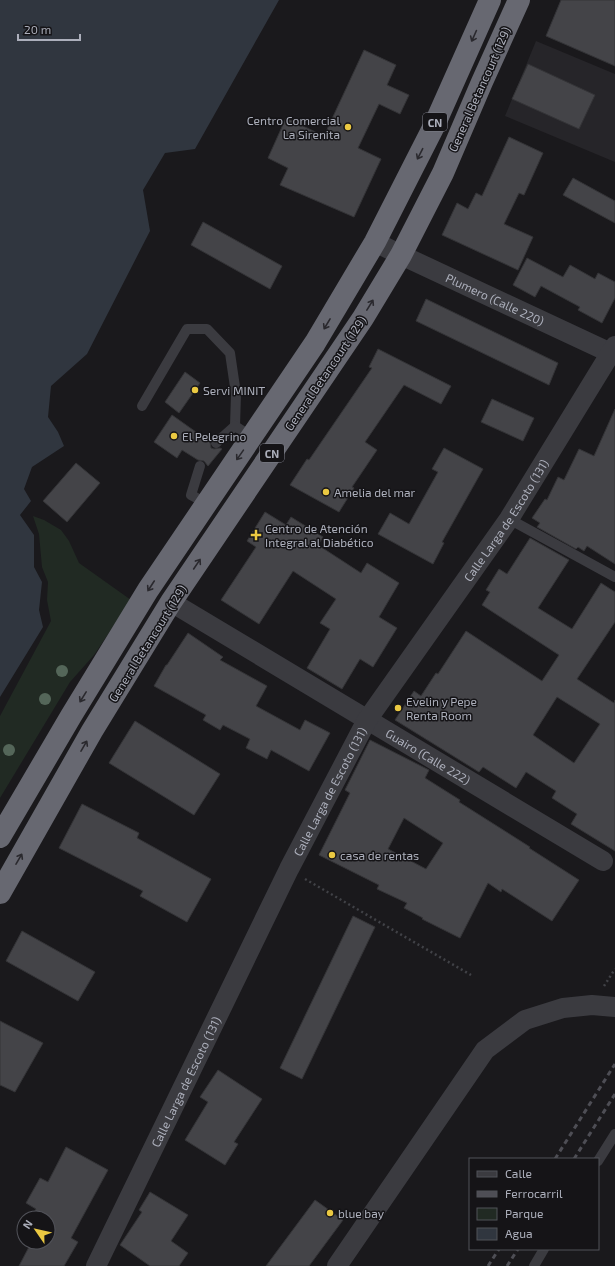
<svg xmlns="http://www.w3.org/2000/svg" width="615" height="1266" font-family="'Exo 2',sans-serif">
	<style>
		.built { fill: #262529 }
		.green { fill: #212a23 }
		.water { fill: #30363f }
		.building { fill: #444448; stroke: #343437; fill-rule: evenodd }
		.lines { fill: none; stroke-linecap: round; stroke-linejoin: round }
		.path { stroke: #414247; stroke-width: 2.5; stroke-dasharray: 2 3; stroke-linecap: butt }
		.lane { stroke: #3b3b40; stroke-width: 10 }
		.street { stroke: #3b3b40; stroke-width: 20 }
		.highway { stroke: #676871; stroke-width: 22 }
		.rail { stroke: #4e4e55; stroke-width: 3; stroke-dasharray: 5 4; stroke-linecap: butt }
		.tree { fill: #546659 }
		.oneway { stroke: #2a292e }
		.poi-dot { fill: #ebc942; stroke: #151417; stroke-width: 1.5 }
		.labels { text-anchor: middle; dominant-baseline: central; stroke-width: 3; stroke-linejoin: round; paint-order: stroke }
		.shield { fill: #151417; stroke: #7f808a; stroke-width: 1 }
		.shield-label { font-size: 11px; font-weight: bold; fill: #acafbb }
		.street-label { font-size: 12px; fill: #acafbb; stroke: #151417 }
		.poi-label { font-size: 12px; fill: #acafbb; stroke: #151417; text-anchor: start }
	</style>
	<rect width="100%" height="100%" fill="#1a191c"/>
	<path class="built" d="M536,41L615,74V162L505,116Z"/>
	<path class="green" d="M33,516L44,520L61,530L69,541L79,563L131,600L94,655L70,682L0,798V716L51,621L47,600L48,582L42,567L39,534Z"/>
	<path class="water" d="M0,0H279L195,149L165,153L143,190L150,231L87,354L51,386L48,417L58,432L64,446L32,467L24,489L31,501L20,515L34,535V567L42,582L39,610L43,627L0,697Z"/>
	<g class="building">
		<path d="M561,0H615V66L546,36Z"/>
		<path d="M364,50L396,65L387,85L409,95L400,114L379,104L358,148L381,159L354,217L280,185L288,168L268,158L286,118L324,136Z"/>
		<path d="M528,64L595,95L579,129L512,99Z"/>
		<path d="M509,137L543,153L524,195L519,193L504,224L533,237L518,270L442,235L457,203L468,209L476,193L482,196Z"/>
		<path d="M573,178L615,201V223L563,195Z"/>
		<path d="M203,222L282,266L270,289L191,245Z"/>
		<path d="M527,258L563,277L570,265L595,279L598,273L615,282V298L602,323L578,310L580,307L541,286L535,297L513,285Z"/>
		<path d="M426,299L558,363L549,385L416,321Z"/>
		<path d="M378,349L451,386L441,404L404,385L365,442L377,450L352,487L354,488L339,512L290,485L307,459L309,460L372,368L369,367Z"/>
		<path d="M185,372L200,383L179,413L165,402Z"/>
		<path d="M492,399L534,418L523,441L481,422Z"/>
		<path d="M615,409V564L587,546L584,551L578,547L576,549L537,527L540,523L532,518L545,499L547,500L558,477L564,480L579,449L594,456Z"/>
		<path d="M172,415L210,442L211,448L214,449L220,448L222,449L208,466L204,461L198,460L182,450L177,458L154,442Z"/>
		<path d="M444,448L483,469L442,542L444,543L433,564L378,534L390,513L409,524L438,472L432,469Z"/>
		<path d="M76,463L100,483L67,522L43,501Z"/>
		<path d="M265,512L286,525L291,517L323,537L318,545L361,573L367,563L399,583L379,617L397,628L373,667L360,659L342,689L307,668L330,629L320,623L336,599L293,571L259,624L221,600L256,547L247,541Z"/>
		<path d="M530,538L569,560L538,608L572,629L601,583L615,592V622L577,679L614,703L615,700V851L571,824L577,814L552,798L556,791L526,772L516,788L483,767L479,772L395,720L414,691L421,696L436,673L438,674L466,631L542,681L559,655L482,605L490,592L486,590L499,569L507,574ZM557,697L600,724L574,763L533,735Z"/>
		<path d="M188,633L223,657L220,660L267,686L256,706L300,730L305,720L330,733L309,771L271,750L267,759L246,748L250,739L223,725L220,730L203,720L206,715L154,686L166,665H167Z"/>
		<path d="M135,721L220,774L194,815L109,763Z"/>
		<path d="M370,740L429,770L425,778L460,800L459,802L530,847L529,848L579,880L552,921L502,889L501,892L488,883L460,938L422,919L423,918L404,908L407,903L377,889L379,885L319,855L350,793L345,790ZM404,818L443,843L426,869L388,849Z"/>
		<path d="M82,804L139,833L137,838L211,879L187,922L140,896L143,891L59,848Z"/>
		<path d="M353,916L375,927L302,1079L280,1068Z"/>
		<path d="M22,931L95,972L78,1001L6,961Z"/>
		<path d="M0,1021L43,1043L15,1092L0,1085Z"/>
		<path d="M218,1070L262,1099L234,1142L238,1144L225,1165L185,1140L208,1102L200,1097Z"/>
		<path d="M66,1147L108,1170L71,1238L78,1242L64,1266H19L31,1243L28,1242H48V1218H31L36,1209L26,1203L40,1178L48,1182Z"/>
		<path d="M150,1192L188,1215L171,1241L188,1253L179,1266H150L120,1245L142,1212L139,1210Z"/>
		<path d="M315,1200L343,1220L309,1266H266Z"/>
	</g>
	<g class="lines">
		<g class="path">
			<path d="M305,879L471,975"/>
			<path d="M604,986L615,969"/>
		</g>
		<g class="lane">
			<path d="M142,406L187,329H207L230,353L236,394L235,426"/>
			<path d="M216,443L235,426L252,437"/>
			<path d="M200,466L191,495L206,503"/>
			<path d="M509,519L615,577"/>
			<path d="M598,1161L615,1134"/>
			<path d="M534,1266L544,1249"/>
		</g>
		<g class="street">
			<path id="s1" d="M375,242L401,255L615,355"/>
			<path id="s2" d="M171,602L603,861"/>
			<path id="s3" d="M96,1266L289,869L367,720L509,519L615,346"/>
			<path d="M337,1266L485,1050L525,1020L563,1008L592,1005L615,1007"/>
		</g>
		<g class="highway">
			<path d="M0,837L71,716L148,590L315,343L375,242L433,128L490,0"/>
			<path d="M0,893L92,731L171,602L363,318L401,255L443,173L482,82L519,0"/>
		</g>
		<g class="rail">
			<path d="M555,1159L615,1064"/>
			<path d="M574,1159L615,1094"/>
			<path d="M488,1266L499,1249"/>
			<path d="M507,1266L518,1249"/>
		</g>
	</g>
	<g class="tree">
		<circle cx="62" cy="671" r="6"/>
		<circle cx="45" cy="699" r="6"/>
		<circle cx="9" cy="750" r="6"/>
	</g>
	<defs><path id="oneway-shaft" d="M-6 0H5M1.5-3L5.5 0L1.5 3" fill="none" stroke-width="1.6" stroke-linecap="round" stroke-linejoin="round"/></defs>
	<g class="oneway">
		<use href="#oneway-shaft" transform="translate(474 36) rotate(114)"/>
		<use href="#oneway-shaft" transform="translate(420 154) rotate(117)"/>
		<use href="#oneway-shaft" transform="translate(370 305) rotate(-58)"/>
		<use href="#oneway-shaft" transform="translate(327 324) rotate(121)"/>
		<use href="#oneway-shaft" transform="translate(240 455) rotate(125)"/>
		<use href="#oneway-shaft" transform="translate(197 564) rotate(-56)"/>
		<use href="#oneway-shaft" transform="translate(151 586) rotate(123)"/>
		<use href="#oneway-shaft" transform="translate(83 697) rotate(122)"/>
		<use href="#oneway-shaft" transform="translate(84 746) rotate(-60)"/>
		<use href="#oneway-shaft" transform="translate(19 859) rotate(-60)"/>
	</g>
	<g class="poi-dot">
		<circle cx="348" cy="127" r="4"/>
		<circle cx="195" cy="390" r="4"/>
		<circle cx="174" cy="436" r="4"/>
		<circle cx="326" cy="492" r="4"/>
		<path d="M254 529h4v4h4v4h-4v4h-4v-4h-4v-4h4z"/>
		<circle cx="398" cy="708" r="4"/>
		<circle cx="332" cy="855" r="4"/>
		<circle cx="330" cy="1213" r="4"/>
	</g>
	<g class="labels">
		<g class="shield">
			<rect x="423" y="113" width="24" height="18" rx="3"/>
			<rect x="260" y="444" width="24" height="18" rx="3"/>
		</g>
		<g class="shield-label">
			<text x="435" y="122">CN</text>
			<text x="272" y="453">CN</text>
		</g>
		<g class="street-label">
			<text transform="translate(479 89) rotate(-66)">General Betancourt (129)</text>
			<text stroke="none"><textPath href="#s1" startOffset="133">Plumero (Calle 220)</textPath></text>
			<text transform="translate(325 373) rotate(-56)">General Betancourt (129)</text>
			<text stroke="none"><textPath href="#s3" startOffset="853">Calle Larga de Escoto (131)</textPath></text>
			<text transform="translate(147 643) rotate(-58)">General Betancourt (129)</text>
			<text stroke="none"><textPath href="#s2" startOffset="300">Guairo (Calle 222)</textPath></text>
			<text stroke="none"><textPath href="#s3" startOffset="529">Calle Larga de Escoto (131)</textPath></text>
			<text stroke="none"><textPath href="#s3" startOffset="205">Calle Larga de Escoto (131)</textPath></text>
		</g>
		<g class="poi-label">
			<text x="340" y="120" text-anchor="end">Centro Comercial<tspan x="340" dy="14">La Sirenita</tspan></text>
			<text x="203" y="390">Servi MINIT</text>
			<text x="182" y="436">El Pelegrino</text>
			<text x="334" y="492">Amelia del mar</text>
			<text x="265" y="528">Centro de Atención<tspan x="265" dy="14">Integral al Diabético</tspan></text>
			<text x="406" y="701">Evelin y Pepe<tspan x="406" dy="14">Renta Room</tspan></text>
			<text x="340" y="855">casa de rentas</text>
			<text x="338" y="1213">blue bay</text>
		</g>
	</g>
	<rect x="469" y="1158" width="130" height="92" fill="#151417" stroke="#515259"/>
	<rect x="477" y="1171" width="20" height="6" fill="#3b3b40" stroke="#515259"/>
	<text x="505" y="1178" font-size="12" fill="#acafbb">Calle</text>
	<rect x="477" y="1191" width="20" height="6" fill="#4e4e55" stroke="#515259"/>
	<text x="505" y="1198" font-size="12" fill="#acafbb">Ferrocarril</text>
	<rect x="477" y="1208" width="20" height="12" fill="#212a23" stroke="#515259"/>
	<text x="505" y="1218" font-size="12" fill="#acafbb">Parque</text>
	<rect x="477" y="1228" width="20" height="12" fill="#30363f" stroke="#515259"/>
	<text x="505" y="1238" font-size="12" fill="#acafbb">Agua</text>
	<g transform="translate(36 1230) rotate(304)"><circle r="19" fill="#151417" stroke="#515259"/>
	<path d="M0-3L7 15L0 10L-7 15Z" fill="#ebc942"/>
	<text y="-6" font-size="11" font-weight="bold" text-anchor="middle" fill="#acafbb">N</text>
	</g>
	<path d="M18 34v6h62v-6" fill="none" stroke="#acafbb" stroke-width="2"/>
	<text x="24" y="34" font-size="12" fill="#acafbb" stroke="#151417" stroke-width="3" paint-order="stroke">20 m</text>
</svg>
